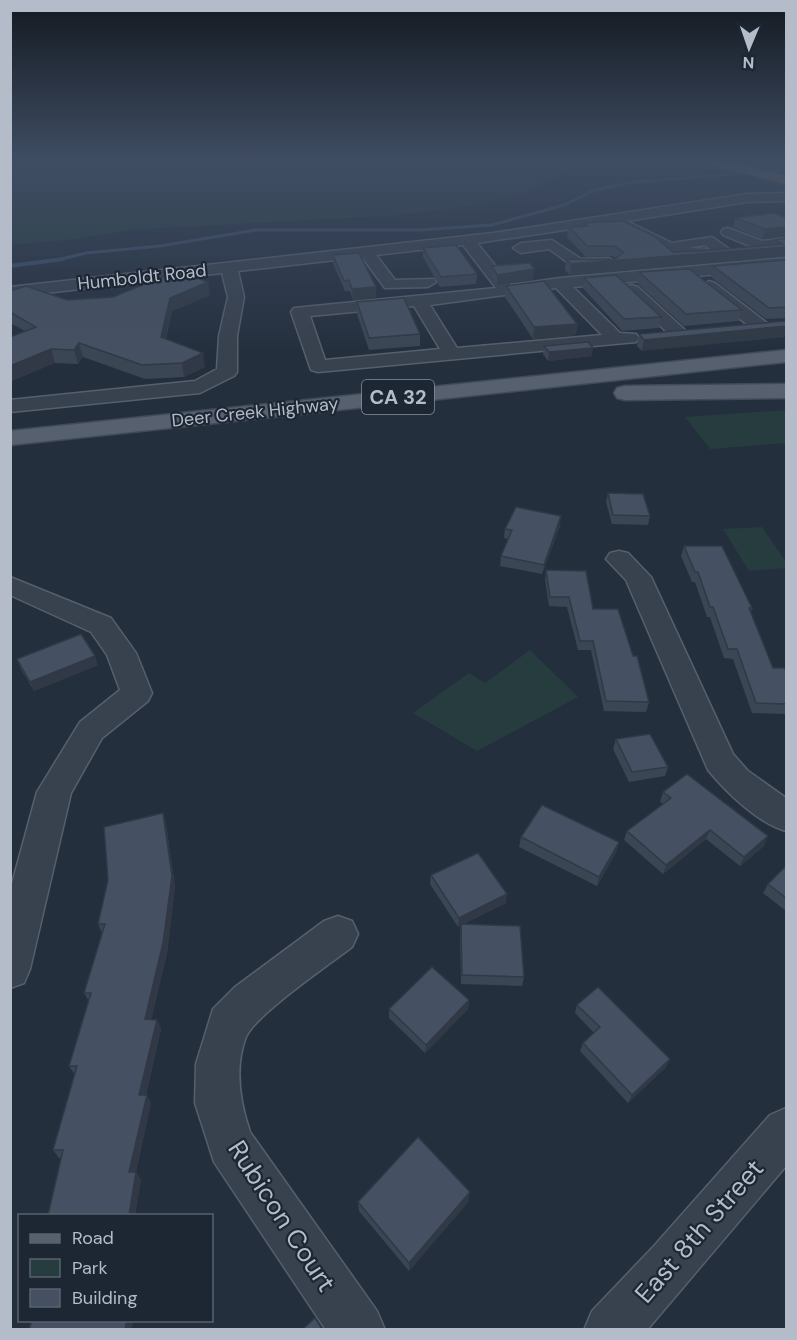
<svg xmlns="http://www.w3.org/2000/svg" width="797" height="1340" font-family="'DM Sans',sans-serif">
	<style>
		.green { fill: #263c3f }
		.lines { fill: none; stroke-linecap: round; stroke-linejoin: round }
		.stream-far1 { stroke: #394c67; stroke-width: 3 }
		.stream { stroke: #394c67; stroke-width: 4 }
		.minor-casing { stroke: #565f6c; stroke-width: 3 }
		.major-casing { stroke: #414a57; stroke-width: 3 }
		.highway-casing { stroke: #434c59; stroke-width: 3 }
		.minor { fill: #38414e; fill-rule: evenodd }
		.major { fill: #56606e; fill-rule: evenodd }
		.highway { fill: #746855; fill-rule: evenodd }
		.wall { fill: #3b4654 }
		.shaded-wall { fill: #303945 }
		.building { fill: #455162; stroke: #303945; stroke-width: 1.5 }
		.labels { text-anchor: middle; dominant-baseline: central; stroke-width: 4.5; stroke-linejoin: round; paint-order: stroke }
		.far-street-label { font-size: 18px; fill: #b4bcc9; stroke: #1d2633 }
		.shield { fill: #1d2633; stroke: #878f9c; stroke-width: 1.5 }
		.shield-label { font-size: 20px; font-weight: bold; fill: #b4bcc9 }
		.near-street-label { font-size: 26px; fill: #b4bcc9; stroke: #1d2633 }
	</style>
	<rect width="100%" height="100%" fill="#242f3e"/>
	<g class="green">
		<path d="M28,163H566L568,167L553,178L523,193L476,205L399,215L129,230L77,239L11,245V173Z"/>
		<path d="M786,410V443L710,449L685,417Z"/>
		<path d="M762,527L786,562V568L749,571L723,529Z"/>
		<path d="M530,650L578,697L477,751L413,713L469,673L485,683Z"/>
	</g>
	<g class="lines">
		<path class="stream-far1" d="M57,260L86,253L160,246L256,230H419L492,225L564,205L592,191L627,183L786,169"/>
		<path class="stream" d="M10,266L63,259"/>
		<defs>
			<g id="minor">
				<path d="M786,193V201L747,202L627,221L672,243L712,237L732,251C727,256 722,256 715,257C679,263 649,244 619,227L618,222L477,243L511,285L560,278L786,258V268L573,287L620,333L636,334L639,338L636,342L318,372L311,370L291,312L294,308L496,288L463,245L376,255L395,280L434,279L436,282L428,287L385,288L362,257L238,271L244,297L237,336V372L234,376L200,393L10,412V400L195,381L217,369L219,336L228,297L222,273L10,297V287L493,233L747,194ZM705,245L710,249L688,248ZM556,288L602,335L457,348L430,305ZM414,306L440,349L325,360L310,316Z"/>
				<path d="M728,228L762,241L786,238V246L760,250L723,235L721,232L723,229Z"/>
				<path d="M552,240L581,259L609,258L617,263L609,268L577,269L549,249L521,253L513,248L521,243Z"/>
				<path d="M709,281L715,283L767,323L770,327L767,331H755L703,289L701,286Z"/>
				<path d="M632,285L638,287L685,330L688,334L685,338H673L626,293L624,290L626,287Z"/>
				<path d="M619,551L628,553L651,577L733,754L748,771L786,798V831C759,824 726,792 708,770L626,580L606,559L610,553Z"/>
				<path d="M10,577L111,618L136,653L152,693L148,701L102,738L71,793L30,969L24,983L10,988V891L37,792L80,722L120,690L107,655L91,632L10,595Z"/>
				<path d="M338,916L352,921L358,934L352,947C330,964 255,1015 246,1037C234,1068 240,1102 250,1132L377,1311L385,1330H326L214,1162L195,1103L196,1064L213,1009L235,987L324,921Z"/>
				<path d="M786,1108V1166L647,1330H584L592,1311L654,1246L770,1115Z"/>
			</g>
			<g id="major">
				<path d="M786,350V362L10,445V431Z"/>
				<path d="M786,384V398L625,400L617,398L614,393L617,388L625,386Z"/>
			</g>
			<path id="highway" d="M707,163H732L786,176V184Z"/>
		</defs>
		<use href="#minor" class="minor-casing"/>
		<use href="#major" class="major-casing"/>
		<use href="#highway" class="highway-casing"/>
		<use href="#minor" class="minor"/>
		<use href="#major" class="major"/>
		<use href="#highway" class="highway"/>
	</g>
	<g class="wall">
		<path d="M735,218H786L762,239L733,227Z"/>
		<path d="M584,223L673,252L702,251L774,245L775,240L786,238V256L570,275L565,270L566,259L614,260L616,258L612,256L586,257L567,237L569,227L584,226Z"/>
		<path d="M423,248L477,274L476,284L440,287L423,257Z"/>
		<path d="M333,255L376,298L353,300L350,291H345L334,266Z"/>
		<path d="M786,260V318L766,319L711,277L713,266Z"/>
		<path d="M492,266L534,269L533,280L497,285L491,277Z"/>
		<path d="M639,272L742,310L739,321L684,326L637,283Z"/>
		<path d="M584,278L661,317L659,328L622,331L583,288Z"/>
		<path d="M506,286L577,324L576,335L533,339L505,297Z"/>
		<path d="M10,291L67,300L210,295L172,311L166,339L205,367L184,377L145,379L83,357L78,364L55,363L25,331L10,323Z"/>
		<path d="M357,302L420,334V346L369,350L357,314Z"/>
		<path d="M786,321L642,351L637,346L639,334Z"/>
		<path d="M544,346L592,356L548,361L543,354Z"/>
		<path d="M608,493L650,516L648,525L612,524L606,502Z"/>
		<path d="M560,526L542,574L500,566L501,556L508,539L504,538L505,529Z"/>
		<path d="M684,546L752,608L751,612L773,668L786,672V714L752,713L733,659L724,658L710,617H707L695,582H692L681,556Z"/>
		<path d="M546,570L593,609L633,656L649,702L646,712L604,711L591,650H578L567,607L549,606L545,580Z"/>
		<path d="M17,659L98,665L34,691L21,669Z"/>
		<path d="M616,739L668,767L665,776L629,782L613,749Z"/>
		<path d="M663,792L764,846L740,866L706,839L663,874L624,840L627,831L663,804L660,802Z"/>
		<path d="M163,813L166,824L175,887L167,953L151,1020H157L161,1029L146,1095H147L151,1103L136,1172L141,1180L135,1215H48L62,1158H59L53,1150L75,1075L69,1066L89,1001L84,993L102,933L98,924Z"/>
		<path d="M521,837L619,842L616,852L597,886L519,847Z"/>
		<path d="M786,866V911L763,893L768,884Z"/>
		<path d="M431,875L506,903L463,924L524,977L522,986L461,984L460,933L461,925L458,927L430,884Z"/>
		<path d="M469,1000L468,1009L425,1053L389,1018V1009Z"/>
		<path d="M577,1005L670,1059L666,1067L628,1103L580,1051L583,1043L594,1033L575,1013Z"/>
		<path d="M358,1202H468L409,1271L359,1211Z"/>
	</g>
	<g class="shaded-wall">
		<path d="M786,227V236L762,239L765,229Z"/>
		<path d="M786,247V256L570,275L571,264Z"/>
		<path d="M534,269L533,280L497,285V275Z"/>
		<path d="M208,282L210,295L172,311L163,350L161,337L170,298Z"/>
		<path d="M376,287V298L353,300L352,289Z"/>
		<path d="M577,324L576,335L533,339L534,327Z"/>
		<path d="M786,326V337L642,351L644,340Z"/>
		<path d="M79,343L83,357L78,364L74,350Z"/>
		<path d="M593,348L592,356L548,361L549,352Z"/>
		<path d="M51,349L55,363L10,382V366Z"/>
		<path d="M203,353L205,367L184,377L182,363Z"/>
		<path d="M561,516L560,526L542,574L544,565Z"/>
		<path d="M95,656L98,665L34,691L30,682Z"/>
		<path d="M163,813L166,824L175,887L167,953L149,1029L145,1019Z"/>
		<path d="M710,830L706,839L663,874L666,865Z"/>
		<path d="M768,836L764,846L740,866L744,857Z"/>
		<path d="M619,842L616,852L597,886L599,877Z"/>
		<path d="M507,894L506,903L458,927L459,918Z"/>
		<path d="M469,1000L468,1009L425,1053L426,1045Z"/>
		<path d="M157,1020L161,1029L144,1103L139,1095Z"/>
		<path d="M670,1059L666,1067L628,1103L632,1095Z"/>
		<path d="M147,1095L151,1103L134,1180L129,1172Z"/>
		<path d="M136,1172L141,1180L135,1215H129Z"/>
		<path d="M470,1192L468,1202L409,1271V1263Z"/>
		<path d="M127,1320H134L132,1329H125Z"/>
	</g>
	<g class="building">
		<path d="M775,213L786,218V227L765,229L735,218Z"/>
		<path d="M623,221L654,236L673,252L702,251L782,244L775,240L786,238V247L571,264L566,259L614,260L624,252L614,246H587L569,227L588,226L584,223Z"/>
		<path d="M456,245L477,274L441,277L423,248Z"/>
		<path d="M359,253L376,287L352,289L349,280L344,281L333,255Z"/>
		<path d="M786,260V307L769,308L713,266Z"/>
		<path d="M530,263L534,269L497,275L492,266Z"/>
		<path d="M689,269L742,310L686,314L639,272Z"/>
		<path d="M177,271L208,282L170,298L161,337L203,353L182,363L142,365L79,343L74,350L51,349L10,366V337L36,327L10,312V291L26,286L67,300L113,297Z"/>
		<path d="M616,275L661,317L624,319L584,278Z"/>
		<path d="M544,281L577,324L534,327L506,286Z"/>
		<path d="M404,298L420,334L369,338L357,302Z"/>
		<path d="M786,321V326L644,340L639,334Z"/>
		<path d="M588,342L593,348L549,352L544,346Z"/>
		<path d="M608,493L643,494L650,516L613,515Z"/>
		<path d="M516,507L561,516L544,565L501,556L512,530L505,529Z"/>
		<path d="M684,546H722L752,608H749L773,668H785L786,672V704L756,703L737,649H728L713,607H710L698,572H695Z"/>
		<path d="M546,570L586,571L593,609H618L633,656H637L649,702L606,701L593,641H580L569,597H550Z"/>
		<path d="M81,634L95,656L30,682L17,659Z"/>
		<path d="M650,734L668,767L632,772L616,739Z"/>
		<path d="M687,774L768,836L744,857L710,830L666,865L627,831L671,798L663,792Z"/>
		<path d="M542,805L619,842L599,877L521,837Z"/>
		<path d="M163,813L172,876L163,943L145,1019L157,1020L139,1095H147L129,1172H136L129,1215H48L63,1150H53L77,1066H69L91,993H84L105,924H98L108,880L104,827Z"/>
		<path d="M478,853L507,894L459,918L431,875Z"/>
		<path d="M786,866V898L768,884Z"/>
		<path d="M461,924L520,926L524,977L462,975Z"/>
		<path d="M432,967L469,1000L426,1045L389,1009Z"/>
		<path d="M598,987L670,1059L632,1095L583,1043L600,1027L577,1005Z"/>
		<path d="M418,1137L470,1192L409,1263L358,1202Z"/>
		<path d="M315,1318L322,1329H303Z"/>
		<path d="M32,1320H127L125,1329H29Z"/>
	</g>
	<linearGradient id="sky" x2="0" y2="1"><stop stop-color="#141a22"/><stop offset="0.46" stop-color="#3f4d63"/><stop offset="1" stop-color="#3f4d63" stop-opacity="0"/></linearGradient>
	<rect width="797" height="351" fill="url(#sky)"/>
	<g class="labels">
		<g class="far-street-label">
			<text transform="translate(142 277) rotate(-6)">Humboldt Road</text>
			<text transform="translate(255 412) rotate(-6)">Deer Creek Highway</text>
		</g>
		<rect class="shield" x="362" y="380" width="72" height="34" rx="4.5"/>
		<g class="shield-label">
			<text x="398" y="397">CA 32</text>
		</g>
		<g class="near-street-label">
			<text transform="translate(282 1216) rotate(57)">Rubicon Court</text>
			<text transform="translate(699 1231) rotate(-49)">East 8th Street</text>
		</g>
	</g>
	<rect width="797" height="1340" fill="none" stroke="#b4bcc9" stroke-width="24"/>
	<rect x="18" y="1214" width="195" height="108" fill="#1d2633" stroke="#59626f" stroke-width="1.5"/>
	<rect x="30" y="1234" width="30" height="9" fill="#56606e" stroke="#59626f" stroke-width="1.5"/>
	<text x="72" y="1244" font-size="18" fill="#b4bcc9">Road</text>
	<rect x="30" y="1259" width="30" height="18" fill="#263c3f" stroke="#59626f" stroke-width="1.5"/>
	<text x="72" y="1274" font-size="18" fill="#b4bcc9">Park</text>
	<rect x="30" y="1289" width="30" height="18" fill="#455162" stroke="#59626f" stroke-width="1.5"/>
	<text x="72" y="1304" font-size="18" fill="#b4bcc9">Building</text>
	<g transform="translate(749 48) rotate(182)" stroke="#1d2633" stroke-width="4.5" paint-order="stroke">
	<path d="M0-4.5L10 22L0 15L-10 22Z" fill="#b4bcc9"/>
	<text y="-9" font-size="16" font-weight="bold" text-anchor="middle" fill="#b4bcc9">N</text>
	</g>
</svg>
